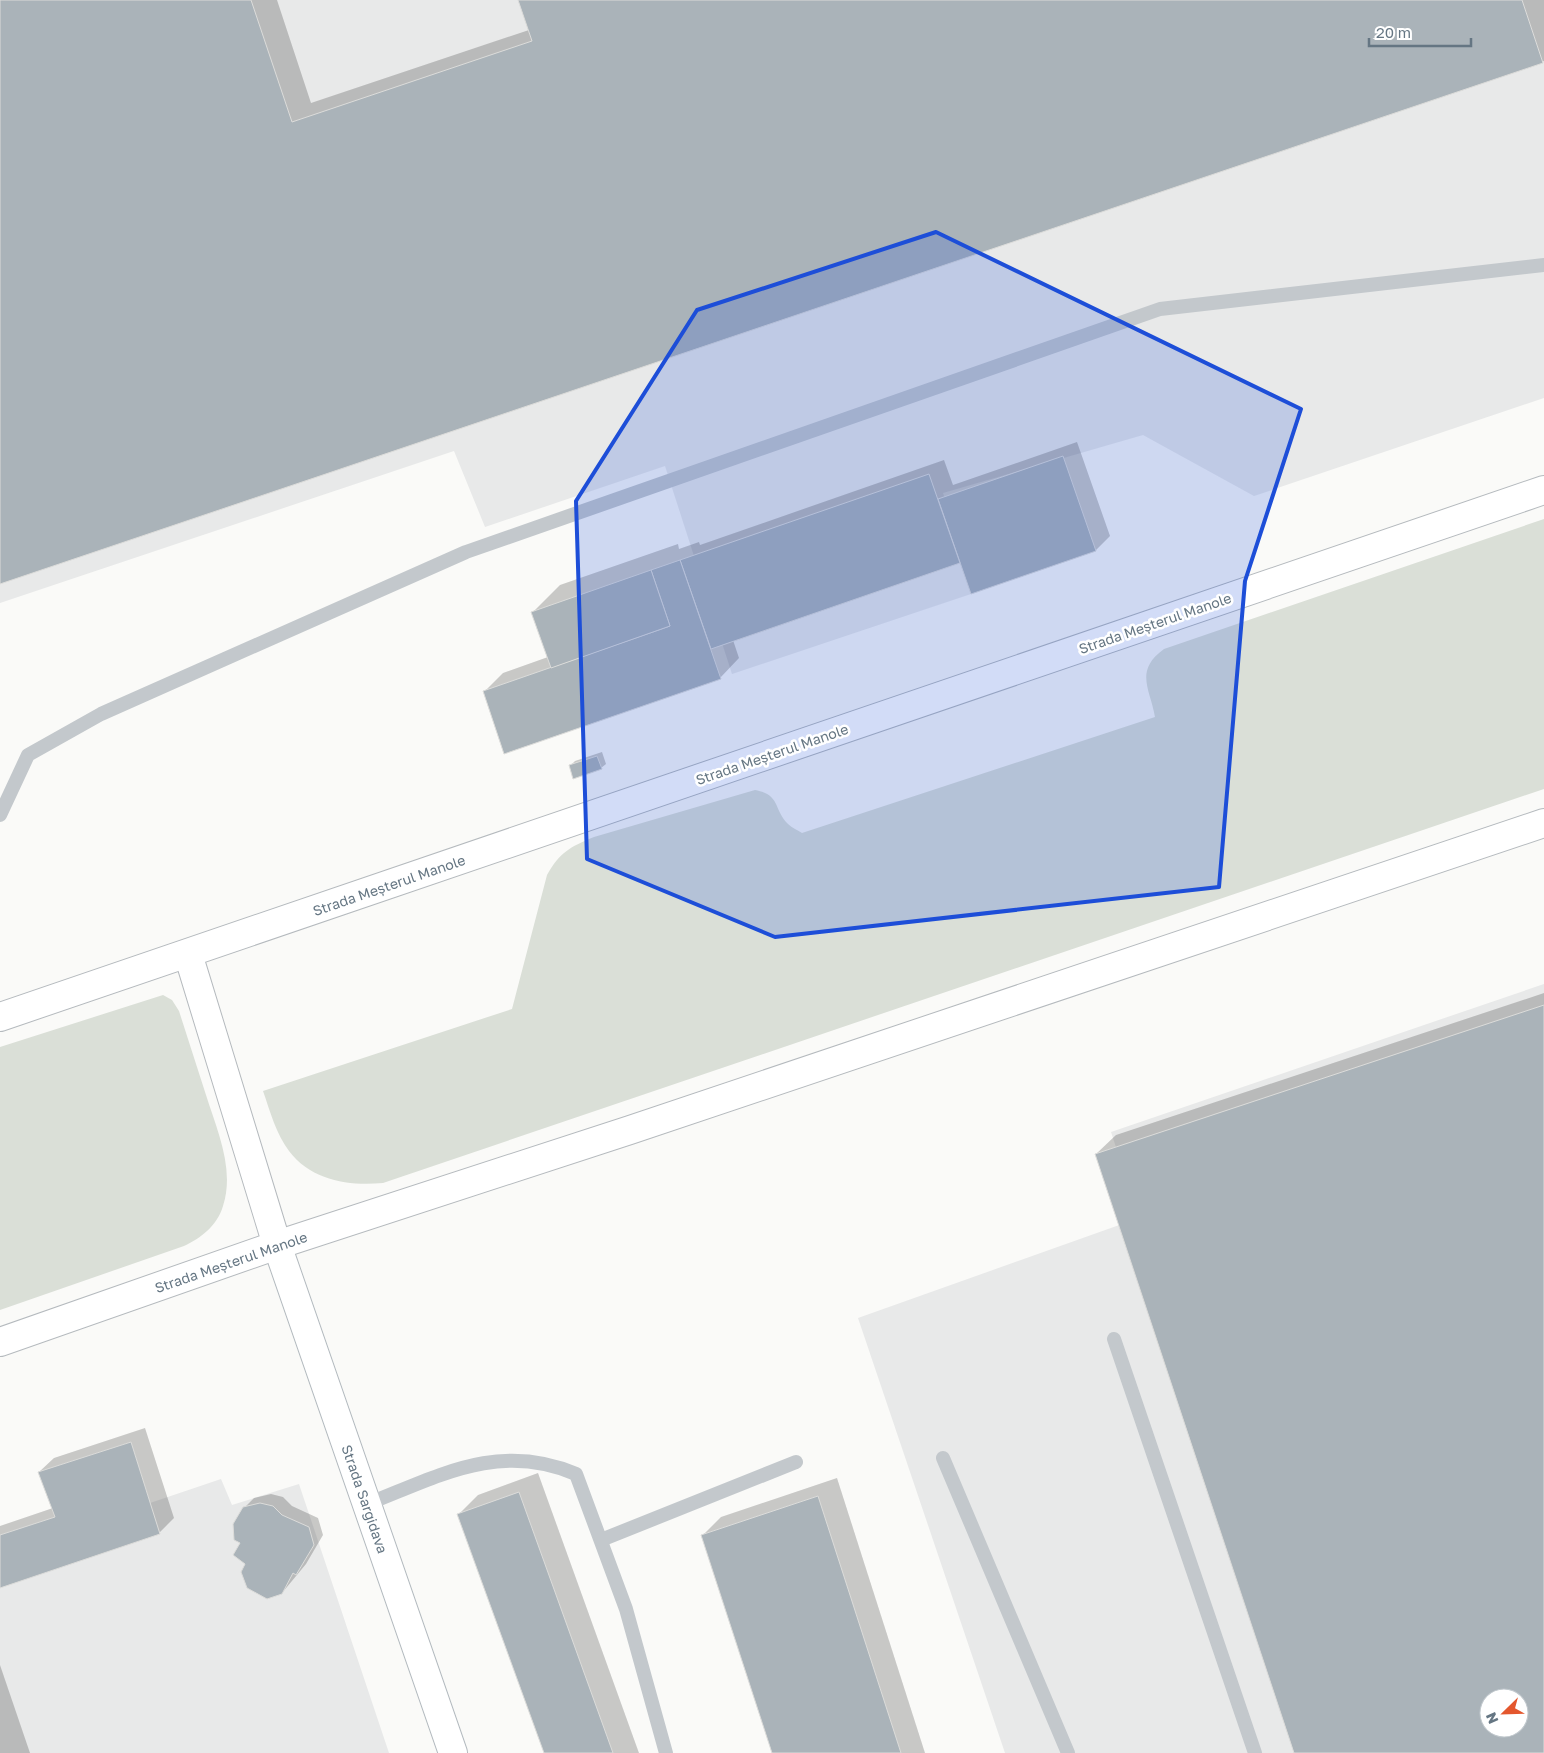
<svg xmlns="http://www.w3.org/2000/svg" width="1544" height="1753" font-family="'Golos Text',sans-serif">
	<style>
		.built { fill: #e8e9e9; fill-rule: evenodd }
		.green { fill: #dadfd7 }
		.shadow { fill: #0003; fill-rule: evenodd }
		.building { fill: #aab3b9; stroke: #dcdcda; fill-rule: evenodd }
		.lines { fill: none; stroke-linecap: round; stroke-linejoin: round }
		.secondary-casing { stroke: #b3babf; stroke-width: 30 }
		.primary-casing { stroke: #b5babe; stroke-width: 30 }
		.lane { stroke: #c3c8cc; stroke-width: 14 }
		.secondary { stroke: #fff; stroke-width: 28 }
		.primary { stroke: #fff; stroke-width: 28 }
		.marked { fill: #1d4ed8; fill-opacity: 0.2; stroke: #1d4ed8; stroke-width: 4; stroke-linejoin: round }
		.labels { text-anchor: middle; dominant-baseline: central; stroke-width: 5; stroke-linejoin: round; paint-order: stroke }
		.street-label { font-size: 14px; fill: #657683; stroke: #fff }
	</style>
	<rect width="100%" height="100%" fill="#fafaf8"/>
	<g class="built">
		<path d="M0,0H1544V398L1254,496L1143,435L943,493L977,592L732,674L665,466L485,527L454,451L0,603Z"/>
		<path d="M1544,984V1753H1005L858,1318L1139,1218L1111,1132ZM1489,1698H1519V1728H1489Z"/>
		<path d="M131,1442L150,1503L221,1479L232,1505L299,1484L389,1753H0V1535L55,1517L38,1472Z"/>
	</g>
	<g class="green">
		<path d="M1544,519V789L383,1183C349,1186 312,1181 289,1151C276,1134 270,1111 263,1091L512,1009L547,875C560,852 570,847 594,837L755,790C781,795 773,809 788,824C792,828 798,830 802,833L1155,717C1150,688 1134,671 1164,649Z"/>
		<path d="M163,995L172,1000L179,1011C188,1039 197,1067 206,1095C217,1130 235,1169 223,1206C217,1226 201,1238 184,1246L0,1310V1047Z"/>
	</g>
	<g class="shadow">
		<path d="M0,0H277L311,103L529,30L519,0H1544V61L0,583Z"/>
		<path d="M1077,442L1110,536L1096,550L961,561L733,640L739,658L720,678L484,692L503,673L548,657L533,612L560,585L678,544L679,549L699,542L700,545L944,460L953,485Z"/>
		<path d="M602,752L606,764L601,768L570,766L575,761Z"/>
		<path d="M1544,993V1753H1296L1096,1154L1116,1135ZM1489,1698H1519V1728H1489Z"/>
		<path d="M145,1428L174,1518L159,1533L0,1586V1526L53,1508L39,1472L54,1458Z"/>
		<path d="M538,1473L639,1753H545L459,1514L478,1495Z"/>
		<path d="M837,1478L925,1753H773L702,1536L721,1517Z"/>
		<path d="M271,1494L283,1497L292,1506L318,1518L323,1535L306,1564L282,1593L246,1564L242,1543L244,1508L254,1498Z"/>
		<path d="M0,1665L30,1753H0Z"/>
	</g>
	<g class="building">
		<path d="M0,0H251L292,122L532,41L518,0H1522L1543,63L0,584Z"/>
		<path d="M1063,456L1096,551L971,594L938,499Z"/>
		<path d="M929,474L960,563L711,649L680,560Z"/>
		<path d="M680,560L721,679L504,754L483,691L670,626L651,570Z"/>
		<path d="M651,570L670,626L551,668L531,612Z"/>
		<path d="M597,756L602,769L573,779L569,765Z"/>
		<path d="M1544,1005V1753H1294L1095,1154ZM1489,1698H1519V1728H1489Z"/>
		<path d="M131,1442L160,1534L0,1588V1535L55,1517L38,1472Z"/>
		<path d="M519,1492L613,1753H544L457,1514Z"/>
		<path d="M818,1496L901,1753H772L701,1535Z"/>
		<path d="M260,1503L273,1506L282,1515L309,1527L314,1545L296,1575L293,1573L282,1594L267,1599L247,1588L241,1572L245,1564L233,1555L240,1543L234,1540L233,1524L243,1507Z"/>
	</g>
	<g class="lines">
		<defs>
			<path id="secondary" d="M277,1245L453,1753"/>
			<g id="primary">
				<path d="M188,954L277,1245"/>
				<path d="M0,1017L1544,490"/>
				<path d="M0,1342L277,1245L630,1130L1544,823"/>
			</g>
		</defs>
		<use href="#secondary" class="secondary-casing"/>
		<use href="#primary" class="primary-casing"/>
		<g class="lane">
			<path d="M0,815L28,755L101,714L466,552L1160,309L1544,265"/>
			<path d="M1114,1339L1255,1753"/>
			<path d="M943,1458L1068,1753"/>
			<path d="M367,1504C439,1476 499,1441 576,1474L626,1609L666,1753"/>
			<path d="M601,1540L796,1462"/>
		</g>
		<use href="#secondary" class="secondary"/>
		<use href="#primary" class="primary"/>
	</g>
	<path class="marked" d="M936,232L1301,409L1245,581L1219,887L775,937L587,859L576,501L697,310Z"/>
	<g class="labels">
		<g class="street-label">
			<text transform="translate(1155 623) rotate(-19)">Strada Meșterul Manole</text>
			<text transform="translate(772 754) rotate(-19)">Strada Meșterul Manole</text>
			<text transform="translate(389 885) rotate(-19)">Strada Meșterul Manole</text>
			<text transform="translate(231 1262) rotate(-19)">Strada Meșterul Manole</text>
			<text transform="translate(365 1499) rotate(71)">Strada Sargidava</text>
		</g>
	</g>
	<g transform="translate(1504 1713) rotate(247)"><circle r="24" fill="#ffffff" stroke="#c1c8cd"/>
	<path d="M0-4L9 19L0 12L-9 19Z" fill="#e4572e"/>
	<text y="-8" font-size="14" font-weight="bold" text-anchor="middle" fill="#657683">N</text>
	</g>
	<path d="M1369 38v8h102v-8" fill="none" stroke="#657683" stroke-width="2.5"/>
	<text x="1376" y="38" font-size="15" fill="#657683" stroke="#ffffff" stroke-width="4" paint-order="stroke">20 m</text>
</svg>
